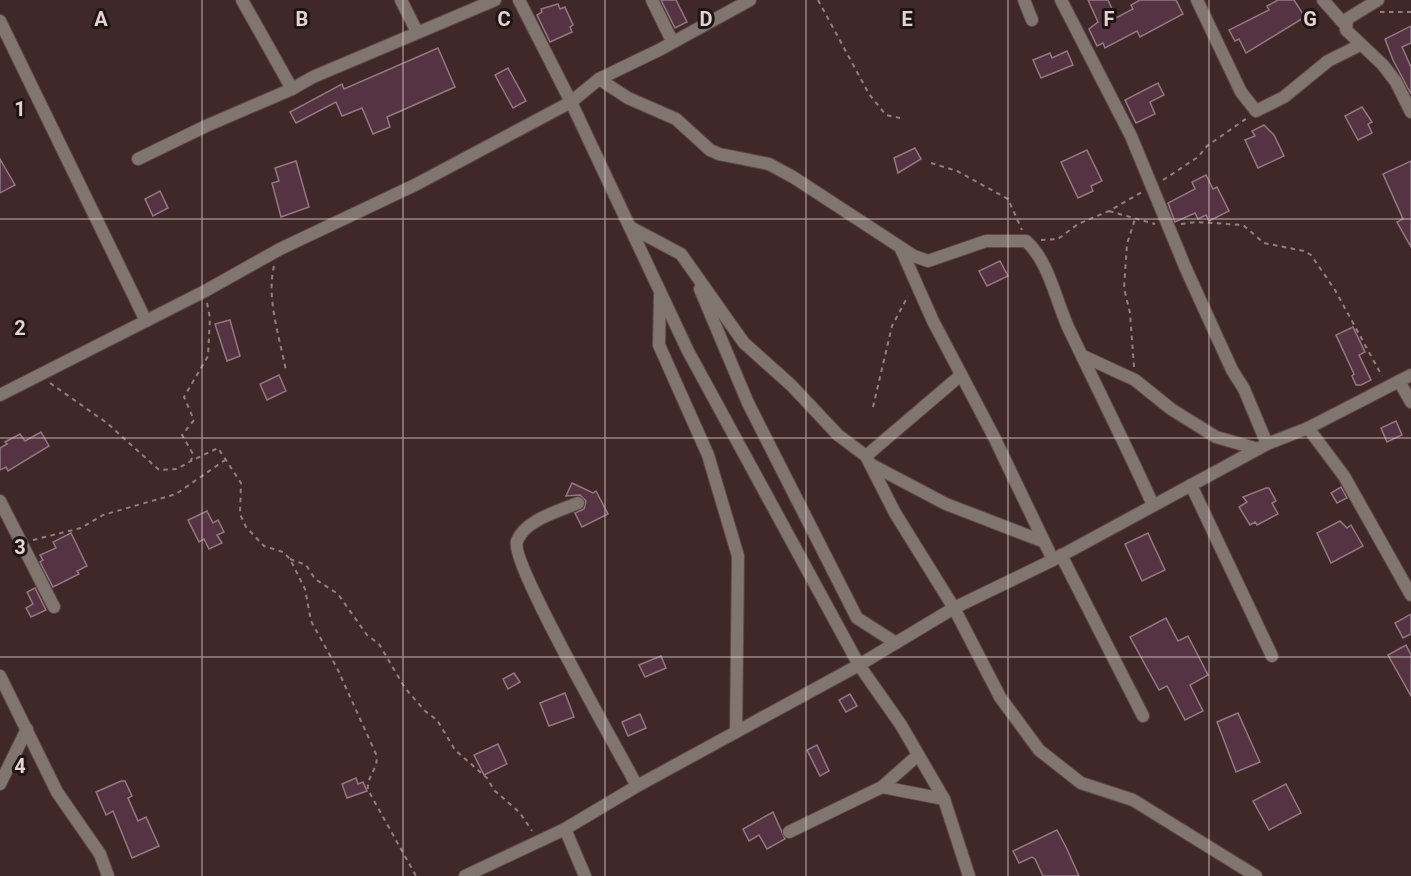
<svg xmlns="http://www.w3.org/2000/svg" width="1411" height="876" font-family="Roboto,sans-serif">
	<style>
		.building { fill: #563343; stroke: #937884; stroke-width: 1.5 }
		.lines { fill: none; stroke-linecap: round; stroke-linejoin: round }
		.minor-casing { stroke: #5e4747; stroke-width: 14 }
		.path { stroke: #947f7f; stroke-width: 2; stroke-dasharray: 4.5 4.5; stroke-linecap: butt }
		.minor { stroke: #817570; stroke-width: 12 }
		.grid { fill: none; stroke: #e4d3d3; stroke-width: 1.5; stroke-opacity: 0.55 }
		.grid-label { font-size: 20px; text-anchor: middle; font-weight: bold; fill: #e4d3d3; stroke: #1f1414; stroke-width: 6; stroke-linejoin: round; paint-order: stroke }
	</style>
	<rect width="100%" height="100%" fill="#402828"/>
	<g class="building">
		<path d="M661,0H676L687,22L675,28Z"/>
		<path d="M1088,0H1108L1116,18L1133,9L1131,5L1140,0H1176L1183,14L1140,37L1137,31L1105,48L1103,43L1097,46L1089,29L1098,22Z"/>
		<path d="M1278,0H1294L1305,17L1246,53L1239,39L1235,41L1229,30L1269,10L1267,6Z"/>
		<path d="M558,4L560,9L565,7L573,25L570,27L572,32L550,42L537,15L542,12L541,9Z"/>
		<path d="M1411,26V43L1402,47L1411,67V94L1393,60L1385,39Z"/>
		<path d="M438,48L455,87L387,117L390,127L373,134L362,108L342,116L336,102L296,123L290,112L342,84L344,89Z"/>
		<path d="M1067,51L1073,65L1041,78L1033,60L1050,53L1052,58Z"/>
		<path d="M508,68L526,101L513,108L495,75Z"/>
		<path d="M1158,83L1164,95L1150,102L1155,114L1136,123L1125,100Z"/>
		<path d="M1362,107L1372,122L1368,124L1372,133L1358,140L1345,116Z"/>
		<path d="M1264,125L1274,135L1284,156L1258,168L1245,140L1255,136L1252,131Z"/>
		<path d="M915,148L921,159L898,173L894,158Z"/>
		<path d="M1087,150L1102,181L1091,186L1093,191L1078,198L1061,162Z"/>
		<path d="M0,159L15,185L0,193Z"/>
		<path d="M296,161L309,207L281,217L272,183L279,181L275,168Z"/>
		<path d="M1411,161V247L1397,222L1403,219L1383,174Z"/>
		<path d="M1206,175L1213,189L1217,187L1229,211L1209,221L1206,215L1198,219L1195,213L1175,222L1168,203L1195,189L1192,182Z"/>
		<path d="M160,191L168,208L153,216L145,199Z"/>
		<path d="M1000,261L1008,276L987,286L979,271Z"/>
		<path d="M230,320L240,356L227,361L215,324Z"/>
		<path d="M1353,327L1365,352L1359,355L1371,380L1361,385H1356L1352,376L1354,374L1336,335Z"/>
		<path d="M279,375L286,391L267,400L260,384Z"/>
		<path d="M1396,421L1402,435L1387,442L1381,428Z"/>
		<path d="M41,432L49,446L8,471L6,467L0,470V448L7,444L5,442L20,434L25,441Z"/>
		<path d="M572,483L593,493L596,491L608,514L582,527L575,513L584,509L586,501L580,495L566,496Z"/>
		<path d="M1341,487L1347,498L1337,503L1331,493Z"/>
		<path d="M1266,488H1269L1276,501L1272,503L1278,514L1257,525L1255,522L1250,525L1239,507L1247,502L1243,497Z"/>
		<path d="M207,511L213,523L218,520L224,532L217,535L222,543L209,549L204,539L199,542L188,520Z"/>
		<path d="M1340,521L1347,528L1351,525L1363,546L1331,563L1317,533Z"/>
		<path d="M71,533L87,566L77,571L79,574L53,587L40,562L43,560L40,555L56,548L53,542Z"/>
		<path d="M1148,533L1165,570L1142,581L1125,544Z"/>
		<path d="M35,588L46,610L31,617L26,608L33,604L27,592Z"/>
		<path d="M1411,614V634L1403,638L1395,623Z"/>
		<path d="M1166,618L1178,641L1188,636L1208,675L1190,685L1203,711L1185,720L1167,686L1159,690L1130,637Z"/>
		<path d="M1406,645L1411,655V696L1388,655Z"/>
		<path d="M661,656L666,668L645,677L639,665Z"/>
		<path d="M514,673L520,682L508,689L503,679Z"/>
		<path d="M565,693L574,717L549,726L540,703Z"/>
		<path d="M850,694L857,706L846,712L839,700Z"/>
		<path d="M1238,713L1260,762L1236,772L1217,722Z"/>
		<path d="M640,714L646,728L628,736L622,722Z"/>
		<path d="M498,744L507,764L484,775L474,755Z"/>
		<path d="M817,745L829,771L820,776L807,750Z"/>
		<path d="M356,778L358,784L363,782L367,791L347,798L342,784Z"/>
		<path d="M121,781H125L132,796L128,798L138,821L146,817L159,846L132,858L113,811L106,815L96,792Z"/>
		<path d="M1286,784L1301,813L1269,830L1253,801Z"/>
		<path d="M773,812L785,839L767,849L759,835L749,841L743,829Z"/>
		<path d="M1057,830L1066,847L1079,876H1043L1035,859L1032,857L1019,863L1013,851Z"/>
	</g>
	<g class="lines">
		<defs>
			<g id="minor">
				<path d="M242,0L292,89"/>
				<path d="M401,0L417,32"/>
				<path d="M519,0L571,102L688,351L859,665L901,725L944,799L969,876"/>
				<path d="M652,0L672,41"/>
				<path d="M1024,0L1032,20"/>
				<path d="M1061,0L1131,136L1186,269L1232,370L1244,389L1267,444"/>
				<path d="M1197,0L1241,92L1256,111L1284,97L1328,61L1360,45"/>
				<path d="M1323,0L1345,25"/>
				<path d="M1378,0L1347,19L1346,30L1383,65L1396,82L1411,112"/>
				<path d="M0,21L146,321"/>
				<path d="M599,79L628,98L676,119L710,150L719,154L769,164L793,177L914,256L928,261L986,241H1026C1049,262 1055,298 1068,327C1096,386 1126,445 1153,505"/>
				<path d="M138,159L206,126L292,89L313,77L495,0"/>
				<path d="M630,227L681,254L744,343L791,385L838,435L866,456L961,375"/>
				<path d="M901,249L933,321L994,437L1053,560"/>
				<path d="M700,289L748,403L857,618L896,643"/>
				<path d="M660,295L659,345L708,455L738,556L736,732"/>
				<path d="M1083,356L1135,380L1171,409L1216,437L1258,449"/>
				<path d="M1399,381L1411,402"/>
				<path d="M0,395L205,291L280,249L415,185L571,102L599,79L659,50L750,0"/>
				<path d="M1308,428L1344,476L1411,595"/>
				<path d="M866,456L895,513L954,608L1000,697L1039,750L1081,783L1133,800L1256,876"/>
				<path d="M870,464L946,504L1042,541"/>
				<path d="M1191,485L1272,656"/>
				<path d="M0,501L54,607"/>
				<path d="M578,503C559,511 525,520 517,541C509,561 621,755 637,786"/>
				<path d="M1061,555L1143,716"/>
				<path d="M0,676L57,792L100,854L108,876"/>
				<path d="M0,784L27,729"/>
				<path d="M882,787L944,799"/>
				<path d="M565,829L585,876"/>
				<path d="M789,832L882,787L918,755"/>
				<path d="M465,876L565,829L637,786L859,665L954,608L1053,560L1267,444L1308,428L1411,375"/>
			</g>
		</defs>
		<use href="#minor" class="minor-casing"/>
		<g class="path">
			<path d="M818,0L869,94L886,115L900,118"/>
			<path d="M1380,12H1411"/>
			<path d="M931,163L957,171L1008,199L1022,230"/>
			<path d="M1163,180L1198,157L1207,146L1247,118"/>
			<path d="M1109,211L1155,224"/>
			<path d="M1181,224L1196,222L1243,225L1264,243L1304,251L1311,255L1335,290L1382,376"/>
			<path d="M1041,240L1058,239L1078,224L1109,211L1142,192"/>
			<path d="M274,266C266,299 280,338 286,371"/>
			<path d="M207,303L210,318L208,356L184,397L194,420L182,435L193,454L191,461L218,448L241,483L240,514L246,527L264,546L283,552L290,559L305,589L311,621L337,668L376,754C380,768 366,776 368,790L416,876"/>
			<path d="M1134,367L1130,313L1124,288L1127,244L1135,219"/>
			<path d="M50,383L107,423L159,470L177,469L191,461"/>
			<path d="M873,407L892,326L908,296"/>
			<path d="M33,540L81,528L103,515L176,494L225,460"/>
			<path d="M290,559L306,565L315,579L338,594L367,635L379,644L405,688L425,711L437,720L455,750L487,778L494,790L520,813L532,831"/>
		</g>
		<use href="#minor" class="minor"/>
	</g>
	<path class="grid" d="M202,0V876M403,0V876M605,0V876M806,0V876M1008,0V876M1209,0V876M0,219H1411M0,438H1411M0,657H1411"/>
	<g class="grid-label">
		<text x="101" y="26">A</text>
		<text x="302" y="26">B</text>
		<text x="504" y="26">C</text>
		<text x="706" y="26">D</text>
		<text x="907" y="26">E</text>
		<text x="1109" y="26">F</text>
		<text x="1310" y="26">G</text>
		<text x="20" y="116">1</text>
		<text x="20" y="335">2</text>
		<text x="20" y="554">3</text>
		<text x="20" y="773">4</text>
	</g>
</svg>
